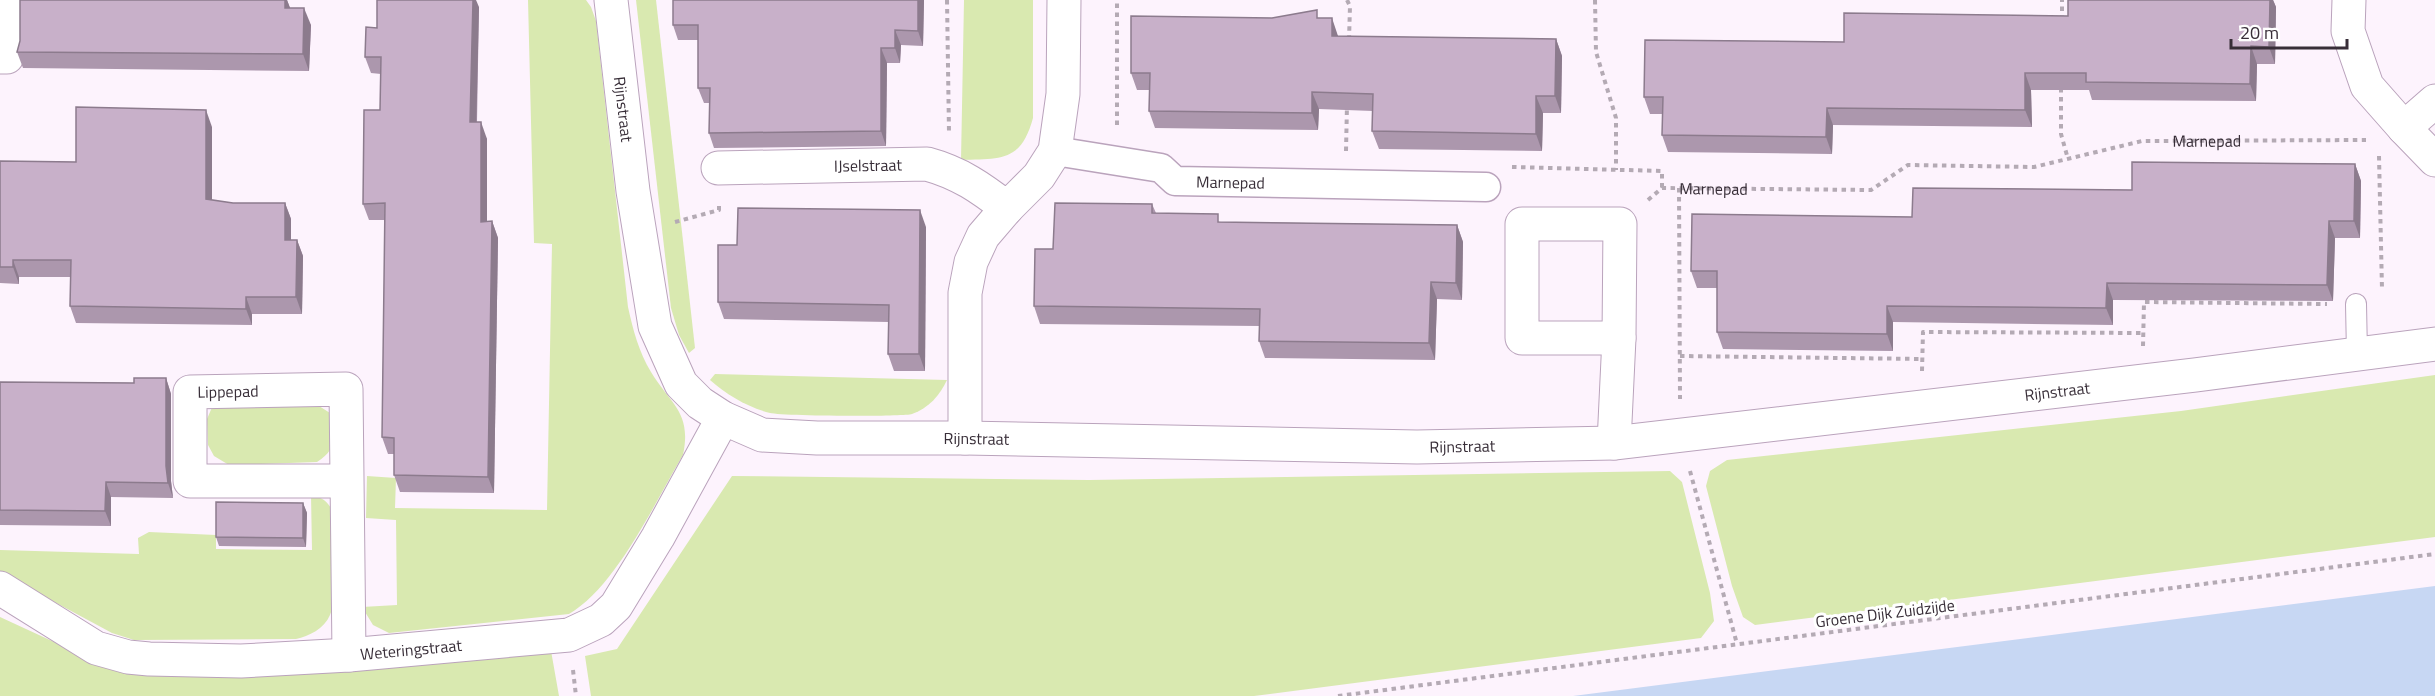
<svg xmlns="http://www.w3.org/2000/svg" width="2435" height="696" font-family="'Titillium Web',sans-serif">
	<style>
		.green { fill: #d9e9b0 }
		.water { fill: #c7d7f3 }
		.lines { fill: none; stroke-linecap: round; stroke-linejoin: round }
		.service-casing { stroke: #baa3bc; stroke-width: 22 }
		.pedestrian-casing { stroke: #baa3bc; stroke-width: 31 }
		.minor-casing { stroke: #baa3bc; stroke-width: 35 }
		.path { stroke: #b4aab4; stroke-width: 4; stroke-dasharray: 4.5 4.5; stroke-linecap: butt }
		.service { stroke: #fff; stroke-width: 20 }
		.pedestrian { stroke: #fff; stroke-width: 28 }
		.minor { stroke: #fff; stroke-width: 33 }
		.wall { fill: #ac97ad }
		.shaded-wall { fill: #8c7b8d }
		.building { fill: #c8b0c9; stroke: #8c7b8d; stroke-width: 1.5 }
		.labels { text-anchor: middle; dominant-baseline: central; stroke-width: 6; stroke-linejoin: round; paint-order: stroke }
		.street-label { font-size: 16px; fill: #382e38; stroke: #fff }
	</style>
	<rect width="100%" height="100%" fill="#fdf3fd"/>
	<g class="green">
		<path d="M528,0H586L591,7L596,21L628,307C633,330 639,352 651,372C671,405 692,412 683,455C655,502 616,587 569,614L389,633L373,625L362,607L397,605L396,520L366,518L367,476L396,478L395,508L547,510L552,244L534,243Z"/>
		<path d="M636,0H656L695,348L689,353L679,335L671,308Z"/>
		<path d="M964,0H1033V118C1021,162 1001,159 961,160Z"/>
		<path d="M715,374L947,380C940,395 929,408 912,414C903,417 782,416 770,413C747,407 727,395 710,380Z"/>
		<path d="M2435,375V537L1755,625L1743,617L1732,586L1706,486L1710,471L1727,460L2181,411Z"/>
		<path d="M213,405L319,406L330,413C332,437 340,447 317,462L229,465L214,456L208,445L207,419Z"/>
		<path d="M1670,471L1682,482L1710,593L1714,621L1701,638L1254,696H591L585,656L617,649L732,476L1089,480Z"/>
		<path d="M311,495C324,498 329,502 334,515C334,539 339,595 330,615C324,629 309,636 296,639L134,640L112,633L6,576L0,575V550L139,554L138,538L149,532L216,535V549L312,550Z"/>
		<path d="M0,617L104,665L550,645L559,696H0Z"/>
	</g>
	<path class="water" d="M2435,586V696H1573Z"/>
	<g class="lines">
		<defs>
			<path id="service" d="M2356,304L2357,354"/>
			<g id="pedestrian">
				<path id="s2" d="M1055,151L1161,168L1175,181L1486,187"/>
			</g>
			<g id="minor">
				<path id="s3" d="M611,0L633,191L655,326L681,384L700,403L723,418L762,435L817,438H965L1417,447L1614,443L2195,375L2435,344"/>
				<path d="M2349,0L2348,31L2367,86L2404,128L2435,101"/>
				<path d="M0,57H7L8,0"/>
				<path d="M2404,128L2435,160"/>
				<path id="s4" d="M718,168L927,164C960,173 981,188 1007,208L1039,176L1055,151L1063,94L1064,0"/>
				<path d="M1522,224H1620L1619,338H1522Z"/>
				<path d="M965,438V293L971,262L983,236L1007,208"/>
				<path d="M1614,443L1619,338"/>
				<path id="s5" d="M347,481H190V392L346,389L349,655"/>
				<path id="s6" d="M0,588L96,648L128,657L149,659L241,661L349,655L569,635L601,620L616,606L658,537L723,418"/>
			</g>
		</defs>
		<use href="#service" class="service-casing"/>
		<use href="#pedestrian" class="pedestrian-casing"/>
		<use href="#minor" class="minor-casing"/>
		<g class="path">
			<path d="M947,0L949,133"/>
			<path d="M1347,0L1350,6L1349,40"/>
			<path d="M1595,0L1596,52L1616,118V170"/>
			<path d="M2062,20V0"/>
			<path d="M2061,88V134L2068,159"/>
			<path d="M1117,125V0"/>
			<path d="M1346,151L1347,105"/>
			<path d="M2379,156L2382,289"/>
			<path d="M1512,167L1662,171V188"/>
			<path d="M1679,188L1680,399"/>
			<path id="s1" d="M1648,200L1662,188L1871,190L1908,165L2034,167L2142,141L2366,140"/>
			<path d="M675,222L719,210V205"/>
			<path d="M2143,346L2144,302L2327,304"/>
			<path d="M1680,356L1922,359"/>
			<path d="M1922,371L1923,332L2143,333"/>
			<path d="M1690,471L1737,644"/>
			<path d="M573,670L576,696"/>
			<path d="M1338,696L2435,554"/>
		</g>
		<use href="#service" class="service"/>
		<use href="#pedestrian" class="pedestrian"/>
		<use href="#minor" class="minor"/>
	</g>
	<g class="wall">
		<path d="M287,0L290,8L311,25L309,71L23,68L17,52Z"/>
		<path d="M924,0L923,46L901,45L900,63H887L886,146L714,148L709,133L710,103H704L698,88V40H678L673,25Z"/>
		<path d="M2068,0H2273L2276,7L2275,64H2257L2256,101L2092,100L2089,90H2031L2032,127L1833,125L1832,154L1668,152L1662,135L1663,114H1650L1644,97L1844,42L2068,16Z"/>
		<path d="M479,7L477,122L487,139V221H492L498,238L494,493L400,492L394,475V454H388L382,437L385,220H369L363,204L380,110L381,74L371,73L365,57Z"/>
		<path d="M1320,18L1338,36L1556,39L1562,56L1561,113H1543L1542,151L1379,149L1372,131L1373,111L1319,109L1318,130L1155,128L1149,111V90H1137L1131,73Z"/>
		<path d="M212,127V200L233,203H285L291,219V240H297L303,256L302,314H252V325L76,323L70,306V277H19V284L0,283V161L76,162Z"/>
		<path d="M2355,164L2361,181L2360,238H2335L2333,301L2113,300V325L1893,322V351L1723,349L1717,332V288H1697L1691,271L1912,217Z"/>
		<path d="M1152,204L1156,213L1221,222L1457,225L1463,242L1462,300L1437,299L1435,360L1265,358L1259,341L1260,326L1040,324L1034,306L1053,249Z"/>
		<path d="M926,227L925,371H894L888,354L889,322L724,319L718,302L737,245Z"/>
		<path d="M166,378L171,394V481L173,498L111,497V526L0,525V382L134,383Z"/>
		<path d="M303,503L307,513L306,547L219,546L216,537Z"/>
	</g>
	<g class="shaded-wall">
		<path d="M285,0H287L292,13L285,8Z"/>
		<path d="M473,0H476L479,7L476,138L470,122Z"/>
		<path d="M918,0H924L923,46L918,31Z"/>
		<path d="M2270,0H2273L2276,7L2275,64L2269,47Z"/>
		<path d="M304,8L311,25L309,71L303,54Z"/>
		<path d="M1332,18L1338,36V53L1332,36Z"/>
		<path d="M895,30L901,45L900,63L895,48Z"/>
		<path d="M1556,39L1562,56L1561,113L1555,96Z"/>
		<path d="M2251,46L2257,64L2256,101L2250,84Z"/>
		<path d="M881,48L887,63L886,146L881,131Z"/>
		<path d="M2025,73L2031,90L2032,127L2025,110Z"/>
		<path d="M1312,92L1319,109L1318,130L1312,113Z"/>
		<path d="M1536,96L1543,113L1542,151L1536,134Z"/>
		<path d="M1827,108L1833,125L1832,154L1826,137Z"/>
		<path d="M206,110L212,127V216L206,199Z"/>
		<path d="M481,122L487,139V238L481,222Z"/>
		<path d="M2355,164L2361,181L2360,238L2354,221Z"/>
		<path d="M285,203L291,219V256L285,240Z"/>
		<path d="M920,210L926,227L925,371L919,354Z"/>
		<path d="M492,221L498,238L494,493L488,477Z"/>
		<path d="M2329,221L2335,238L2333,301L2327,285Z"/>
		<path d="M1457,225L1463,242L1462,300L1456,283Z"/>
		<path d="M297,240L303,256L302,314L296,297Z"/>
		<path d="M13,260L19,277V284L13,267Z"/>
		<path d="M1431,282L1437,299L1435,360L1429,343Z"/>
		<path d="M2107,283L2113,300V325L2106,308Z"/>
		<path d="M246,297L252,314V325L246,309Z"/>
		<path d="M1887,306L1893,322V351L1887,334Z"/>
		<path d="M166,378L171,394V481L173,498L168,483L166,466Z"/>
		<path d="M106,482L111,497V526L105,511Z"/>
		<path d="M303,503L307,513L306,547L303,538Z"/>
	</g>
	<g class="building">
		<path d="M20,0H285V8H304L303,54L17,52L20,41Z"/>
		<path d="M377,0H473L470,122H481V222L492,221L488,477L394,475V438L382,437L385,203L363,204L364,110H380L381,57H365L366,27L377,28Z"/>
		<path d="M673,0H918V31L895,30V48H881V131L709,133L710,88H698V25H673Z"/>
		<path d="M2068,0H2270L2269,47L2251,46L2250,84L2086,82V73H2025V110L1827,108L1826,137L1662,135L1663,97H1644L1645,40L1844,42V13L2068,16Z"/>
		<path d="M1317,10V18H1332V36L1556,39L1555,96H1536V134L1372,131L1373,94L1312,92V113L1149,111L1150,73H1131V16L1272,18Z"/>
		<path d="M76,107L206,110V199L233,203H285V240H297L296,297H246V309L70,306L71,260H13V267H0V161L76,162Z"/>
		<path d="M2132,162L2355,164L2354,221H2329L2327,285L2107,283L2106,308L1887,306V334L1717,332V271H1691L1692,214L1912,217L1913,188L2132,190Z"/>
		<path d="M1055,203L1152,204V213L1218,214V222L1457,225L1456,283L1431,282L1429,343L1259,341L1260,309L1034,306L1035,249H1053Z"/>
		<path d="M738,208L920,210L919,354H888L889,305L718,302V245H737Z"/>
		<path d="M134,378H166V466L168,483L106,482L105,511L0,510V382L134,383Z"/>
		<path d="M216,502L303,503V538L216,537Z"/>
	</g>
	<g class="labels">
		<g class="street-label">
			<text stroke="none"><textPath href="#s3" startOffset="110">Rijnstraat</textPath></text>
			<text stroke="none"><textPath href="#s1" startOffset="574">Marnepad</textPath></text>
			<text stroke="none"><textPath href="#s4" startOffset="150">IJselstraat</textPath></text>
			<text stroke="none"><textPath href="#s2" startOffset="182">Marnepad</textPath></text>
			<text stroke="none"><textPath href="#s1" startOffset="70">Marnepad</textPath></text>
			<text stroke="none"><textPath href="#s3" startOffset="1788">Rijnstraat</textPath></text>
			<text stroke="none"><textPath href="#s5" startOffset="284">Lippepad</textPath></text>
			<text stroke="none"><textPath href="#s3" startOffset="704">Rijnstraat</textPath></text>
			<text stroke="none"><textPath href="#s3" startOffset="1190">Rijnstraat</textPath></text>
			<text transform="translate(1885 613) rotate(-7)">Groene Dijk Zuidzijde</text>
			<text stroke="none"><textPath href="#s6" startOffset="430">Weteringstraat</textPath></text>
		</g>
	</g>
	<path d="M2231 39v9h116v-9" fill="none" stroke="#382e38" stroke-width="3"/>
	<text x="2240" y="39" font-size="18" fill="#382e38" stroke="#ffffff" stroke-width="4.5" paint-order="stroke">20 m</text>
</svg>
